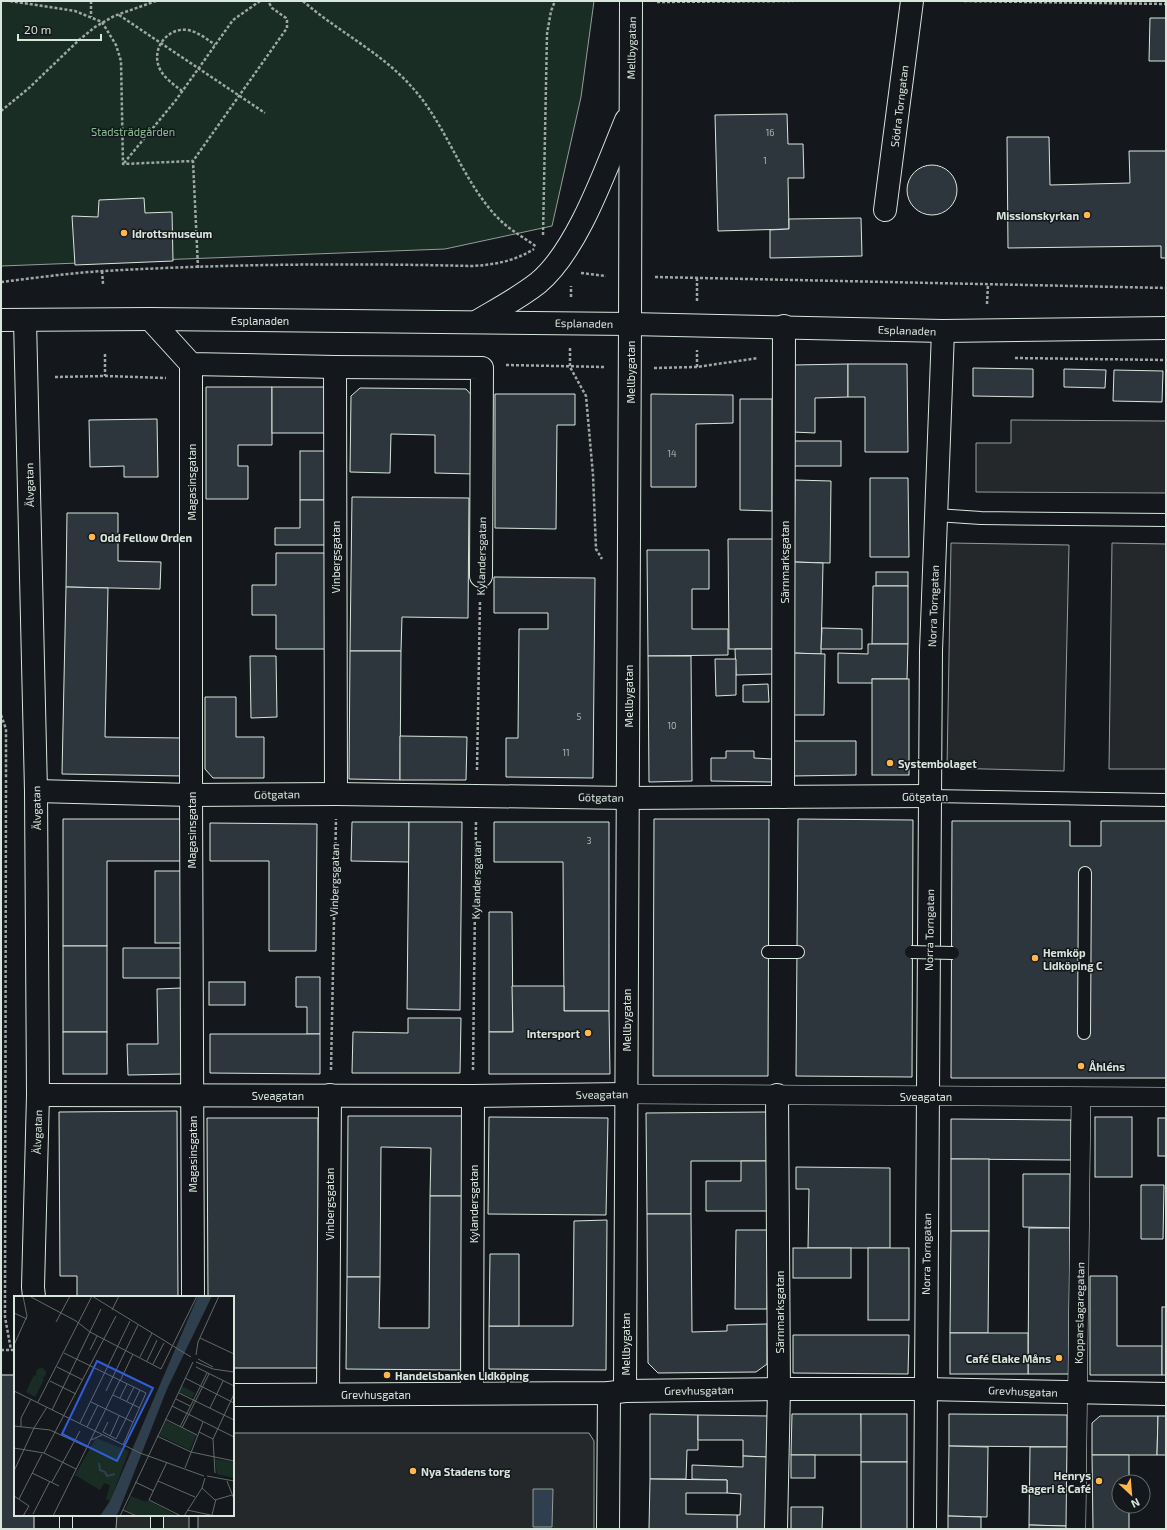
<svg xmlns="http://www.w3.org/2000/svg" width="1167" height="1530" font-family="'Exo 2',sans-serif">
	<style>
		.green { fill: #1a2d24; stroke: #939e99 }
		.parking { fill: #24282b; stroke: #939e99 }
		.water { fill: #2f3f4d; stroke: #939e99 }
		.building { fill: #2c363c; stroke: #d8e6dc }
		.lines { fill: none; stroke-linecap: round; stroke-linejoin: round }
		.service-casing { stroke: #d8e6dc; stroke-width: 14 }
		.pedestrian-casing { stroke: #d8e6dc; stroke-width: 20 }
		.minor-casing { stroke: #d8e6dc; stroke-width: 24 }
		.tertiary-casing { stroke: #d8e6dc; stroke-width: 24 }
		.secondary-casing { stroke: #d8e6dc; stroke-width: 24 }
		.path { stroke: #9da8a2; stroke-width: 2.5; stroke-dasharray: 3 2; stroke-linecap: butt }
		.service { stroke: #14181c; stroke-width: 12 }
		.pedestrian { stroke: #14181c; stroke-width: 19 }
		.minor { stroke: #14181c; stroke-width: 22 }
		.tertiary { stroke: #14181c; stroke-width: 22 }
		.secondary { stroke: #14181c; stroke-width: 22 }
		.service-bridge-casing { stroke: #d8e6dc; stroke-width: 14; stroke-linecap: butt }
		.service-bridge { stroke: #14181c; stroke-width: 12 }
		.poi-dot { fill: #ffb74d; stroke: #14181c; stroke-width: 1.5 }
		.labels { text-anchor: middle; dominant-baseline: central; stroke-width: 3; stroke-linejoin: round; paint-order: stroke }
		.number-label { font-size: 9px; fill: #adbab4 }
		.street-label { font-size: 11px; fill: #d8e6dc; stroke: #14181c }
		.park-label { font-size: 11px; fill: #8ac095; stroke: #14181c }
		.poi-label { font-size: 11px; font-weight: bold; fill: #d8e6dc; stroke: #14181c; text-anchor: start }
		.inset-river { fill: none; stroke: #2f3f4d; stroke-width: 2 }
		.inset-road { fill: none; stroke: #626a69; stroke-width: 1 }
		.view { fill: #305dd8; fill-opacity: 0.15; stroke: #305dd8; stroke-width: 2 }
		.inset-edge { fill: none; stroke: #d8e6dc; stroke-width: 2 }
	</style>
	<rect width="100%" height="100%" fill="#14181c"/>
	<path class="green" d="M1,1H594L581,97L552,226L445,249L1,266Z"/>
	<g class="parking">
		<path d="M1011,420L1166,421V493L976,492V443H1011Z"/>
		<path d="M951,543L1069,545L1064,771L947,768Z"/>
		<path d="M1112,543L1166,544V769H1109Z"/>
		<path d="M233,1433H589L594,1441V1529H198V1515H233Z"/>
		<path d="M117,1515H189V1529H116Z"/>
	</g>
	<path class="water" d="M533,1489H553L552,1527H533Z"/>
	<g class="building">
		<path d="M1150,18H1166V61H1149Z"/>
		<path d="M787,114L788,144H803L804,178H788L789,229L718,231L715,115Z"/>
		<path d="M1007,137H1049L1050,185L1130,183L1129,151H1166V258H1161V246L1008,248Z"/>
		<circle cx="932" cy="190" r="25"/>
		<path d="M144,198L145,213L172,212L173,261L75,265L72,216L98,217L99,200Z"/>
		<path d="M861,218L862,256L770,258V230L789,229V219Z"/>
		<path d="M848,364V397L815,398V433L793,432V365Z"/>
		<path d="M848,364H907L908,452H865V397H848Z"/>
		<path d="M973,368L1033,369V397L973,396Z"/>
		<path d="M1064,369L1106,370L1105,388L1064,387Z"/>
		<path d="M1114,370L1163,371L1162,402L1113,401Z"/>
		<path d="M206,387H272V445H238V466H248V499H206Z"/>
		<rect x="272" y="387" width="53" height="46"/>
		<path d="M360,388L466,389L474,398L473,474L435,473V435L391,434L390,473L350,472L351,396Z"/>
		<path d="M495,394H575V425H557L556,529L495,528Z"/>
		<path d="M651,394L733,395V423L696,424V487H651Z"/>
		<path d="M740,399H772V511L740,510Z"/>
		<path d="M157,419L158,477H124V466L90,467L89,420Z"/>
		<rect x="794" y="441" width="47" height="25"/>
		<rect x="300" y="451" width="25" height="49"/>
		<path d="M870,478H908L909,557H870Z"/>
		<path d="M795,480L831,481L830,563L794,562Z"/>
		<path d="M352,497L469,498L468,618L402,617L401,651H350Z"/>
		<path d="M300,500H325V545H275V528H300Z"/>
		<path d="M67,513H118V561L161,562L160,589L66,587Z"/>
		<path d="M728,539H774L775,649H729Z"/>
		<path d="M647,550H709V589H692V629H728V655L648,656Z"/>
		<path d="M276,553H325V649H276V615H252V585H276Z"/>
		<path d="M794,562L823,563L821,654L792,653Z"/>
		<rect x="876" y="572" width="32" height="14"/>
		<path d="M494,577L595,578L593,778L506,777V738H518L519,629H548V613H494Z"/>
		<path d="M873,586H908V644H872Z"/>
		<path d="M66,587L108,588L105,737L183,738V776L62,774Z"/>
		<path d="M822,628L862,629V649H821Z"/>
		<path d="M868,644H908L907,679H872L873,683H838V653L868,654Z"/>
		<path d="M735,649H775V674L736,675Z"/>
		<path d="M350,651H401L400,780L349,779Z"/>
		<path d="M792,653L825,654L824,715H791Z"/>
		<path d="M250,656H276L277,717L251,718Z"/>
		<path d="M648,656H691L692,781L649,782Z"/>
		<path d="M715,659H736V695L716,696Z"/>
		<rect x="872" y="679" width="37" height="96"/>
		<path d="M768,684L769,702H743V685Z"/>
		<path d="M205,697H236V737H264V778H213L205,769Z"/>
		<path d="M400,736L467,737L466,780H400Z"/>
		<path d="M791,741H856V775L791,776Z"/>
		<path d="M726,751H754V758L772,759V782L711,781V758H726Z"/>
		<path d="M63,819H182V861H107V946H63Z"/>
		<path d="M654,819H769L768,1076H653Z"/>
		<path d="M798,819L913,820L912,1077L796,1076Z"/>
		<path d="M952,821H1070V846H1101V821H1166V1078H951Z"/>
		<path d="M352,822H409V862L351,861Z"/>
		<path d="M409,822H462L460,1010L407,1009Z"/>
		<path d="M494,822H609V1011H564L563,862H494Z"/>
		<path d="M210,823L317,824L316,951H269V861H210Z"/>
		<rect x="155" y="871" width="27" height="72"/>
		<path d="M489,912H512L513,1032H489Z"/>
		<rect x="63" y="946" width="44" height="86"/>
		<path d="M123,948H181L182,978H123Z"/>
		<path d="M296,977H320V1034H307V1007H296Z"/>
		<rect x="209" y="982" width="36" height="23"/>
		<path d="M512,986H564V1011H609L610,1074H489V1032H513Z"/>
		<path d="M181,988L182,1074L128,1075L127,1044H158L157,989Z"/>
		<path d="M408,1018H461L460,1073H352L353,1032L408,1033Z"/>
		<rect x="63" y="1032" width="44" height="42"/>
		<path d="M210,1034H320V1074L210,1073Z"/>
		<path d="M177,1111L178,1297H77V1276H60L59,1112Z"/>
		<path d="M768,1112V1161H691V1214H647L646,1113Z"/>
		<path d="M348,1116H462V1196H430L431,1148L381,1147L380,1277H347Z"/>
		<path d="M489,1117L608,1118L606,1215L488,1214Z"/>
		<rect x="1095" y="1117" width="37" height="60"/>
		<path d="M207,1118H318L319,1368H233V1297H208Z"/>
		<rect x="1158" y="1118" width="8" height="38"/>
		<path d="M951,1119L1071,1120V1160L951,1159Z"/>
		<rect x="951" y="1159" width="38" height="72"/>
		<path d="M741,1161H768L769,1211H706V1181H741Z"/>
		<path d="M796,1167L890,1168V1248H808L809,1189H796Z"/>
		<path d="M1023,1174H1070V1228L1023,1227Z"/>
		<path d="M1141,1185H1164L1163,1239H1141Z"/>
		<path d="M430,1196H462L461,1370L346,1369L347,1277H380L379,1328H429Z"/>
		<path d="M647,1214H691L692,1332L727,1331V1325L767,1324V1364L756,1372L658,1373L648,1363Z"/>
		<path d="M607,1220L606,1370L489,1369V1326H573L574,1221Z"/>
		<path d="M1029,1228H1070L1069,1374H1028Z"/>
		<path d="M736,1230H768L767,1309H735Z"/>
		<path d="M951,1231H989L988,1333H950Z"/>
		<rect x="793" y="1248" width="58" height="30"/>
		<rect x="868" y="1248" width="41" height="72"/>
		<path d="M490,1254H519V1326H489Z"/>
		<path d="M1090,1276H1117V1346H1162V1375H1090Z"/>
		<rect x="1162" y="1307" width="4" height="68"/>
		<rect x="950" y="1333" width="78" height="41"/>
		<path d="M793,1335H909L908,1374L793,1373Z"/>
		<path d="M1,1375H15V1515H34V1529H1Z"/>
		<path d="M650,1414L698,1415V1450H687L686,1479H650Z"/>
		<path d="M792,1414H861L862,1455H791Z"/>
		<rect x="861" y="1414" width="46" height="48"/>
		<path d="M949,1414L1067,1415V1447L949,1446Z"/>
		<path d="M698,1415L769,1416L768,1457L743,1456V1440H698Z"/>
		<path d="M1100,1416H1158L1157,1455H1092V1423Z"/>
		<path d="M1158,1416H1166V1455H1157Z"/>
		<path d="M949,1446L988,1447L987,1517L948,1516Z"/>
		<path d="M1030,1447H1067L1066,1526L1029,1525Z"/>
		<rect x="791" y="1455" width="24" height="23"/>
		<path d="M1092,1455H1129V1482H1119V1506H1129V1529H1093Z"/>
		<path d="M743,1456L768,1457V1529H737V1515H740L741,1494L727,1493V1480L692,1479V1465L743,1467Z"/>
		<rect x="861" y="1462" width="46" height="67"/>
		<path d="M650,1479L727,1480V1493H686V1514L737,1515V1529H649Z"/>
		<path d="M791,1507H823L822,1529H791Z"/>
		<path d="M948,1516L981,1517V1529H948Z"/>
		<path d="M1029,1525L1066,1526V1529H1029Z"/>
	</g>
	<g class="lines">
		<defs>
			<g id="service">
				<path d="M936,515L981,518L1166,520"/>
				<path d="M931,796L1166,800"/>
				<path d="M768,952H798"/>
				<path d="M1084,1033L1085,873"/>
				<path d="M157,1515V1529"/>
				<path d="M66,1529V1515"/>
			</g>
			<g id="pedestrian">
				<path d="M625,1094L1166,1097"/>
				<path d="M1076,1529L1081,1097"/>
			</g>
			<g id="minor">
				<path d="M885,210L912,1"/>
				<path d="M150,319L191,364L335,367L482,368L481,576"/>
				<path d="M25,320L36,791L38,1095L33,1287L34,1297"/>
				<path d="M191,364V795L193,1297"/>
				<path d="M335,367L336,794"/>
				<path d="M36,791L191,795L336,794L628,798L931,796"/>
				<path d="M783,797L784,326"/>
				<path d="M38,1095L473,1096L625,1094"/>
				<path d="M625,1391L630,324"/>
				<path d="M472,1393L473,1096"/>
				<path d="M328,1394L330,1095"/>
				<path d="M233,1395L609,1393L625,1391L779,1389H925L1166,1394"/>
				<path d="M608,1529L609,1393"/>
				<path d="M776,1529L779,1389L777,1095"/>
				<path d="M925,1529L931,651L943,331"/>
			</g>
			<path id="tertiary" d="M630,324L943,331L1166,328"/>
			<g id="secondary">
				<path d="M1,320L150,319L630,324L631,1"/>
				<path d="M476,322C496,310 519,298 538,283C578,250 606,168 626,120"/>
			</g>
		</defs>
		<use href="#service" class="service-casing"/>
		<use href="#pedestrian" class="pedestrian-casing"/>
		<use href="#minor" class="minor-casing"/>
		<use href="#tertiary" class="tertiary-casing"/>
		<use href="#secondary" class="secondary-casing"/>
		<g class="path">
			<path d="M10,1L75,11L102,22L116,45L121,61L123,164L193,161"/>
			<path d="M91,1V17"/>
			<path d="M303,1C337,31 379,51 410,85C446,123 460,177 496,216C508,229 523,237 537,247"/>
			<path d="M964,1L1166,4"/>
			<path d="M657,2L793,1"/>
			<path d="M119,15L265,113"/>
			<path d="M182,91C173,84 161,76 158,64C153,46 169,27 188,30C198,32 207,39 215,45"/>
			<path d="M1,111L29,88L79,40L95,27L114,16L156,1"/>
			<path d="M124,163L176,100L233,20L260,1"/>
			<path d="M543,235L547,34L551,11L555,1"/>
			<path d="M198,268L193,161L287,28V20L286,18L272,8L268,1"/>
			<path d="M102,271L103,284"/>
			<path d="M581,273L606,276"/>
			<path d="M655,277L1166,288"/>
			<path d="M1,282C35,278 69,273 104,271C226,264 349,263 471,266C494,265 515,261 534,249"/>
			<path d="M571,297V286"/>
			<path d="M697,301V277"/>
			<path d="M987,304L988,284"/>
			<path d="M570,348V367L586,396L593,475L596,549L602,559"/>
			<path d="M105,354V376"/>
			<path d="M1015,358L1166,360"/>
			<path d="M506,365L605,367"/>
			<path d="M697,367V350"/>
			<path d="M654,368L697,367L758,358"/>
			<path d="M55,377L105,376L166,378"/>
			<path d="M1,715L6,729V779"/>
			<path d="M477,770L480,601"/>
			<path d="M6,780L5,1317L11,1350"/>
			<path d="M331,1070L336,819"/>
			<path d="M473,1070L476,821"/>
			<path d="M1,1350H15"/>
		</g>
		<use href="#service" class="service"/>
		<use href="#pedestrian" class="pedestrian"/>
		<use href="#minor" class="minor"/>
		<use href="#tertiary" class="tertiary"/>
		<use href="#secondary" class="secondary"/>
		<defs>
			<path id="service-bridge" d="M911,952L953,953"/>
		</defs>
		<use href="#service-bridge" class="service-bridge-casing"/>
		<use href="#service-bridge" class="service-bridge"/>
	</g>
	<g class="poi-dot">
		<circle cx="1087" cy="215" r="4"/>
		<circle cx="124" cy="233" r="4"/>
		<circle cx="92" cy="537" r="4"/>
		<circle cx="890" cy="763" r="4"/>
		<circle cx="1035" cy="958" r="4"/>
		<circle cx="588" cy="1033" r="4"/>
		<circle cx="1081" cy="1066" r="4"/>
		<circle cx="1059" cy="1358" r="4"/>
		<circle cx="387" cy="1375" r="4"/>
		<circle cx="413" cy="1471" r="4"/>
		<circle cx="1099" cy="1481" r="4"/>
	</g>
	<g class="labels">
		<g class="number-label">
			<text x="770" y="132">16</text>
			<text x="765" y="160">1</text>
			<text x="672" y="453">14</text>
			<text x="579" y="716">5</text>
			<text x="672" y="725">10</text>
			<text x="566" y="752">11</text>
			<text x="589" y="840">3</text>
		</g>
		<g class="street-label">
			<text transform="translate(631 48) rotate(-89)">Mellbygatan</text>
			<text transform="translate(899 106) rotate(-83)">Södra Torngatan</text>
			<text x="260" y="320">Esplanaden</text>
			<text transform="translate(584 323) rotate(1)">Esplanaden</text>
			<text transform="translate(907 330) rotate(2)">Esplanaden</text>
			<text transform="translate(630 372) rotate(-90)">Mellbygatan</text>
			<text transform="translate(191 482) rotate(-90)">Magasinsgatan</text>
			<text transform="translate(29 485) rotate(-91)">Älvgatan</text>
			<text transform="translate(481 556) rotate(-89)">Kylandersgatan</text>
			<text transform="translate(335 557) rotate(-90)">Vinbergsgatan</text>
			<text transform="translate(784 562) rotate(-90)">Särnmarksgatan</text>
			<text transform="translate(933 606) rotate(-88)">Norra Torngatan</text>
			<text transform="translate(628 696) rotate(-90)">Mellbygatan</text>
			<text transform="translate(277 794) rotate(-1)">Götgatan</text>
			<text x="925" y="796">Götgatan</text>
			<text transform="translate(601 797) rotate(1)">Götgatan</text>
			<text transform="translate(36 808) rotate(-91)">Älvgatan</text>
			<text transform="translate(191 830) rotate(-90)">Magasinsgatan</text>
			<text transform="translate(334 880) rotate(-89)">Vinbergsgatan</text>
			<text transform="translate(476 880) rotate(-89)">Kylandersgatan</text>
			<text transform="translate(929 930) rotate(-89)">Norra Torngatan</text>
			<text transform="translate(626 1020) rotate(-90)">Mellbygatan</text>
			<text transform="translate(602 1094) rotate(-1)">Sveagatan</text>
			<text x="278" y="1095">Sveagatan</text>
			<text x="926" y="1096">Sveagatan</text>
			<text transform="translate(37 1132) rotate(-88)">Älvgatan</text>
			<text transform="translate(192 1154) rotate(-90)">Magasinsgatan</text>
			<text transform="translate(329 1204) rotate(-90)">Vinbergsgatan</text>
			<text transform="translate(473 1204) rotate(-90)">Kylandersgatan</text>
			<text transform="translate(926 1254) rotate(-89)">Norra Torngatan</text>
			<text transform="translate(779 1312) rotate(-90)">Särnmarksgatan</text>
			<text transform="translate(1079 1313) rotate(-89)">Kopparslagaregatan</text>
			<text transform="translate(625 1344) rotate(-90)">Mellbygatan</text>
			<text transform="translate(699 1390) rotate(-1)">Grevhusgatan</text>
			<text transform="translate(1023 1391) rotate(2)">Grevhusgatan</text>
			<text x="376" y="1394">Grevhusgatan</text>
		</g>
		<g class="park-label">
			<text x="133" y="131">Stadsträdgården</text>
		</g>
		<g class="poi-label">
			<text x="1079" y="215" text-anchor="end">Missionskyrkan</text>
			<text x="132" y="233">Idrottsmuseum</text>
			<text x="100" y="537">Odd Fellow Orden</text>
			<text x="898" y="763">Systembolaget</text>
			<text x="1043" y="952">Hemköp<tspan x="1043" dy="13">Lidköping C</tspan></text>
			<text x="580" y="1033" text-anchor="end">Intersport</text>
			<text x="1089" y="1066">Åhléns</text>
			<text x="1051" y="1358" text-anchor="end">Café Elake Måns</text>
			<text x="395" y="1375">Handelsbanken Lidköping</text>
			<text x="421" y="1471">Nya Stadens torg</text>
			<text x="1091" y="1475" text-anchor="end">Henrys<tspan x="1091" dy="13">Bageri &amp; Café</tspan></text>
		</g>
	</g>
	<g transform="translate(14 1296)">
		<rect width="220" height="220" fill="#14181c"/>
		<path d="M22 77a5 5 0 1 1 10 0a5 5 0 1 1-10 0ZM20,79L30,83L21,101L12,96ZM168,90L181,97L178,102L165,96ZM152,125L182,139L176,154L145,139ZM82,142L115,155L96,205L92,203L96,189L90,187L86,194L61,179ZM201,163L220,166V182L203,178ZM117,200L132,206L133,204L163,220H125L111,214Z" fill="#1a2d24"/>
		<path d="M184,0H198L153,93L105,215L102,220H86L96,205Z" fill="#2f3f4d"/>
		<path class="inset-river" d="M85,167L86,174L91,176L93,180L101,178"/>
		<path class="inset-road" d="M78,0L177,61M17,1L62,25L76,36L147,73L183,0M98,14L105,0M0,17L13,23M42,26L56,0M186,42L220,58M0,49L13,20L9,0M76,54L83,40M50,57L132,97L109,149M182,59L184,46L205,0M126,61L138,37M184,63L199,71M133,65L143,44M182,66L199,73L220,76M139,68L150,47M43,71L69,84M182,71L220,90M171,82L220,107M36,85L62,98M106,85L119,58M0,95L81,135L106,84M92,95L124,29M165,97L220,124M99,99L126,112M106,102L113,88M162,103L176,110M113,105L120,91M24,106L78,0M77,106L119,126M158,110L220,141M196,112L209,85M38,114L87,13M151,123L183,139M94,126L89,136L102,143M66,127L116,25M0,130L36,134L73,151M7,131V122L17,103M73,131L84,109M166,131L193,77M168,132L195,78M185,136L199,143M96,140L105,120M143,140L177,156L220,165M102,143L126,94M77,144L88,139M0,152L30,157L62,173M30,157L102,20M153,166L135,204L167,220M171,172L189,126M0,175L20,132L33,111M18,177L45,190M201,177L199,143L220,98M193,180L220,185M144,185L181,201M213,185L220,203M38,186L66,135M121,186L140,195M188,192L201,204L218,199M0,200L15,210L9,220M5,203L28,158M109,214L123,220M173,214L201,220M19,218L36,185M198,219L202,203M39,220L81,135L126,157L190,180M106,220L179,66M170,220L188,192L191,182"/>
		<path class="view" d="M83,65L139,92L103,165L48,138Z"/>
		<rect width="220" height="220" class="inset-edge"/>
	</g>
	<rect width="1167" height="1530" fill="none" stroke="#d8e6dc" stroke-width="4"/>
	<g transform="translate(1131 1494) rotate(154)"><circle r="19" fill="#14181c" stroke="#626a69"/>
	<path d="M0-3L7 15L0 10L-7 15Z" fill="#ffb74d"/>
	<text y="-6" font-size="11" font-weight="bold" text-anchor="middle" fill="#d8e6dc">N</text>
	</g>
	<path d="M18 34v6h83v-6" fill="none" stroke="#d8e6dc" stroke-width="2"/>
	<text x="24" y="34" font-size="12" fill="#d8e6dc" stroke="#14181c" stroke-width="3" paint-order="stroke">20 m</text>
</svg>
